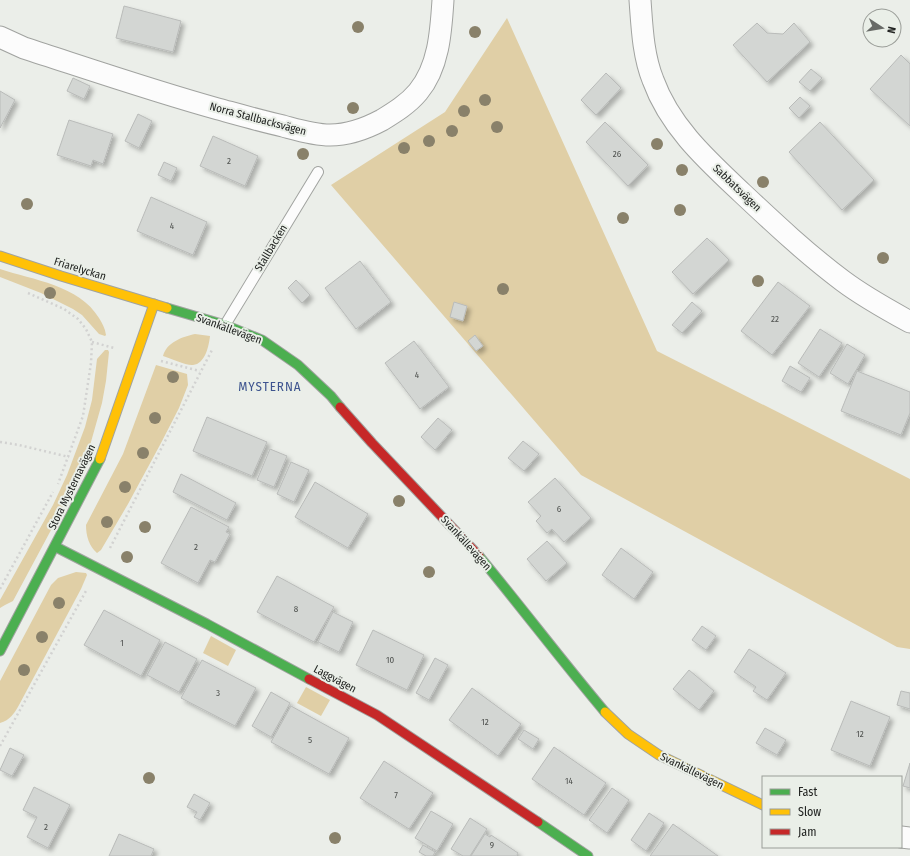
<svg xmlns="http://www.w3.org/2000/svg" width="910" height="856" font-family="'Fira Sans Condensed',sans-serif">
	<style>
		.green { fill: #e0cfa6 }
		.building { fill: #d3d6d3; stroke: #b9bbb9; filter: url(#shadow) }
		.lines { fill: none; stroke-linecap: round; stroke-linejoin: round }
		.lane-casing { stroke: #a1a3a0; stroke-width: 12 }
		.street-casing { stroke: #a1a3a0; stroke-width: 23 }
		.fast-casing { stroke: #a1a3a0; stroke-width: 11 }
		.slow-casing { stroke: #a1a3a0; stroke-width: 11 }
		.jam-casing { stroke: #a1a3a0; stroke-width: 11 }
		.path { stroke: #d2d2d1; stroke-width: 2.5; stroke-dasharray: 2 3; stroke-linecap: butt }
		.lane { stroke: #fcfcfc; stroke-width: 10 }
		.street { stroke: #fcfcfc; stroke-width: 21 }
		.fast { stroke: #4caf50; stroke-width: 9 }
		.slow { stroke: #ffc107; stroke-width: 9 }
		.jam { stroke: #c62828; stroke-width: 9 }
		.tree { fill: #89816a }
		.labels { text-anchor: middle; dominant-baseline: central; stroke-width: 4; stroke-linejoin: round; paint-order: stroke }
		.number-label { font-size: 9px; fill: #4e514e }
		.street-label { font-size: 11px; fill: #212321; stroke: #eaefe8 }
		.quarter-label { font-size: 13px; letter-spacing: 1px; fill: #3e548f; stroke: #eaefe8 }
	</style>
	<defs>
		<filter id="shadow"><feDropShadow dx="3.5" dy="3.5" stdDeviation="2" flood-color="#0004"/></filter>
	</defs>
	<rect width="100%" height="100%" fill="#ebeee9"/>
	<g class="green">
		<path d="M507,18L657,351L910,479V649L897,647L581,475L331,185L445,112Z"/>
		<path d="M0,269C33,280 79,285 99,318C102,323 105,328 106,335L105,336L99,334L82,315L73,309L41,293L0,277Z"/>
		<path d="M195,334L210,336C209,346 205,364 193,365C187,366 170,358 163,356C167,342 182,337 195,334Z"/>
		<path d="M105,350H108L109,352L106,381L102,403L87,456L73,489L13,601L5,605L0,608V600L53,505L67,475L85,427L92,400L97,359Z"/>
		<path d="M156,365L187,374L188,385L179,408L161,443L128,504L101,550L97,553C89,546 86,536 86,525L123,454Z"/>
		<path d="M76,572L86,573L87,575L81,589L19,705C14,714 10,720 0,723V681L51,585L58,578Z"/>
		<path d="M211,636L236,650L228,666L203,653Z"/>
		<path d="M306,687L330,700L321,716L297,703Z"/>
	</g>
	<g class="building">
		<path d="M124,6L181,21L173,52L116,38Z"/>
		<path d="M757,23L767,33L783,34L794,23L810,42L767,82L733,45Z"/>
		<path d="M901,55L910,64V126L870,89Z"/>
		<path d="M811,69L822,78L810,91L799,82Z"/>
		<path d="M606,73L621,88L596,115L581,100Z"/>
		<path d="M73,78L90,86L84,99L67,91Z"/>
		<path d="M0,91L15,100L0,128Z"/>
		<path d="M800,97L810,106L799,118L789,108Z"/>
		<path d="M138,114L152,121L139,148L125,141Z"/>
		<path d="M69,120L113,134L103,164L93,160L91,166L57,155Z"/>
		<path d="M605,122L648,165L628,186L586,142Z"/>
		<path d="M820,122L874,180L842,210L789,152Z"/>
		<path d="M213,136L258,156L245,186L200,166Z"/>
		<path d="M164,162L177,168L171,181L158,175Z"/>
		<path d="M151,197L207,222L193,255L137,231Z"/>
		<path d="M707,238L729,260L693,294L672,272Z"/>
		<path d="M360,261L391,302L356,329L325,288Z"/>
		<path d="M296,280L310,295L302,303L288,288Z"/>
		<path d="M778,282L810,306L772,355L741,331Z"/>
		<path d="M454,302L467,306L463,321L450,317Z"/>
		<path d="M692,302L702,311L682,333L672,325Z"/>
		<path d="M820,329L842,343L819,377L798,363Z"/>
		<path d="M475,335L483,346L476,351L468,341Z"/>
		<path d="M414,341L449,387L420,409L385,363Z"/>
		<path d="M847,344L865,355L848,384L830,373Z"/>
		<path d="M790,366L810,378L801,392L782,381Z"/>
		<path d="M857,371L910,392V413L901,435L841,411Z"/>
		<path d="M207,417L267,442L252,476L193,451Z"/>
		<path d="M438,418L452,430L435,450L421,437Z"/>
		<path d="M523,441L539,454L524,471L508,458Z"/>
		<path d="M270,449L287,456L274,487L257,480Z"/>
		<path d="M291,462L309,470L294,502L277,494Z"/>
		<path d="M181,474L236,503L227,520L173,492Z"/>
		<path d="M555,478L591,518L564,542L552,529L547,533L536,521L541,516L528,502Z"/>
		<path d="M315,482L368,514L348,548L295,517Z"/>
		<path d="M191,507L229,527L226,532L230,534L215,562L210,560L198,583L161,563Z"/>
		<path d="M547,541L567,563L546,581L527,559Z"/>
		<path d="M621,548L653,572L634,599L602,575Z"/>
		<path d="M277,576L334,607L314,642L257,612Z"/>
		<path d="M104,610L160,640L141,676L84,645Z"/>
		<path d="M333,612L353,622L339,652L318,642Z"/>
		<path d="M702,626L716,636L706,650L692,640Z"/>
		<path d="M373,630L424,655L407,690L356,665Z"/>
		<path d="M165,642L197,659L179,692L147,675Z"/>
		<path d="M749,649L786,673L767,700L753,691L756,687L734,672Z"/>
		<path d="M435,658L448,665L429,700L416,693Z"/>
		<path d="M202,660L256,688L235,726L181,698Z"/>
		<path d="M689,670L714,691L699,710L673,689Z"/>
		<path d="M472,688L521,724L498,756L449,720Z"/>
		<path d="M901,691L910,693V709L897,705Z"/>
		<path d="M271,692L290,703L271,737L252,726Z"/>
		<path d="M851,701L890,717L870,766L831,750Z"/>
		<path d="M291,706L349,738L329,774L271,742Z"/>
		<path d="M765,728L786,740L777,755L756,743Z"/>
		<path d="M524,730L539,739L533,749L518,739Z"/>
		<path d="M554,747L606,783L584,815L532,779Z"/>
		<path d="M10,748L24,755L12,776L0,770Z"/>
		<path d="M384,761L433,793L409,829L360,798Z"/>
		<path d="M910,763V788L903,786Z"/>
		<path d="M34,787L70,805L48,848L27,837L37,817L23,810Z"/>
		<path d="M612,788L629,800L607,833L589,820Z"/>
		<path d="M194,794L210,803L200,820L194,817L197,812L187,807Z"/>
		<path d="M431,811L453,824L437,851L415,838Z"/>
		<path d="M649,813L664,823L646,851L631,840Z"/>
		<path d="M470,818L487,829L470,856H463L451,849Z"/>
		<path d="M673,824L718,856H650Z"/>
		<path d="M119,834L154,849L151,856H109Z"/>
		<path d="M485,834L490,837L491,835L518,853L517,855L518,856H471Z"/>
		<path d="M423,845L435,852L433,856H426L419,852Z"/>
	</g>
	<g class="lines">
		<defs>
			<path id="lane" d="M225,325L318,172"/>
			<g id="street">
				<path d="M640,0C642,27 643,55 653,80C670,127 707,160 742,193C775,224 807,254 843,281C863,296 888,310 910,322"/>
				<path d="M0,37L24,48C89,69 153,91 218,109C240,115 261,121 283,126C298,130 314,135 330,135C348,135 367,128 382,120C395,112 408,104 418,92C439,67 441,31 443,0"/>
				<path d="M901,837L910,838"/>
			</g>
			<g id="fast">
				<path d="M167,308L225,325L262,340L298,365L331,396L340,407"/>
				<path d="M56,547L207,624L309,679"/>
				<path d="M479,556C522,608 562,661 605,712"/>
				<path d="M0,651L100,459"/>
				<path d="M538,822L588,856"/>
			</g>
			<g id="slow">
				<path d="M0,256L61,276L167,308"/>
				<path d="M100,459L154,304"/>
				<path d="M605,712L628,734L659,755L763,805"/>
			</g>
			<g id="jam">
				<path d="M340,407L372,443L479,556"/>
				<path d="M309,679L377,715L538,822"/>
			</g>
		</defs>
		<use href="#lane" class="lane-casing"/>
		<use href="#street" class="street-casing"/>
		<use href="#fast" class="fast-casing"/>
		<use href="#slow" class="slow-casing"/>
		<use href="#jam" class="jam-casing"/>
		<g class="path">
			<path d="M28,293L64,309L78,319L86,329L92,342L91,363L83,416L58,484"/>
			<path d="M92,342L114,348"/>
			<path d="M161,361L200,371"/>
			<path d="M0,442L19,445L69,457"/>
			<path d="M110,548L213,348"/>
			<path d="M0,589L53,492"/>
			<path d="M0,746L86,591"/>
		</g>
		<use href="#lane" class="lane"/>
		<use href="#street" class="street"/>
		<use href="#fast" class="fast"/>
		<use href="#slow" class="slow"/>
		<use href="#jam" class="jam"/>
	</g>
	<g class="tree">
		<circle cx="358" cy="27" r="6"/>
		<circle cx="475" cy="32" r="6"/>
		<circle cx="485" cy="100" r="6"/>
		<circle cx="353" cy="108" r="6"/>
		<circle cx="464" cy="111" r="6"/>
		<circle cx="497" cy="127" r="6"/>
		<circle cx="452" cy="131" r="6"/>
		<circle cx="429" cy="141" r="6"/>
		<circle cx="657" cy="144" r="6"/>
		<circle cx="404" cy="148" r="6"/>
		<circle cx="303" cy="154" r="6"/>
		<circle cx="682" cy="170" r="6"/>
		<circle cx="763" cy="182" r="6"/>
		<circle cx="27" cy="204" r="6"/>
		<circle cx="680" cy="210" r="6"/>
		<circle cx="623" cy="218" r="6"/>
		<circle cx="883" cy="258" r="6"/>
		<circle cx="758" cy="281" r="6"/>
		<circle cx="503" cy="289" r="6"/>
		<circle cx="50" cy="293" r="6"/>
		<circle cx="173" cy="377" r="6"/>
		<circle cx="155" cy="418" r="6"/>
		<circle cx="143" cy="453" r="6"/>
		<circle cx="125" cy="487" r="6"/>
		<circle cx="399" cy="501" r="6"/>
		<circle cx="107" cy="522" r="6"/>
		<circle cx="145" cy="527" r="6"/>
		<circle cx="127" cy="557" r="6"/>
		<circle cx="429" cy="572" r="6"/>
		<circle cx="59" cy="603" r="6"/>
		<circle cx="42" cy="637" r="6"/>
		<circle cx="24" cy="670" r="6"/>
		<circle cx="149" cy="778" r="6"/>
		<circle cx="335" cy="838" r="6"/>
	</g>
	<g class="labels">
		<g class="number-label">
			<text x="617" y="154">26</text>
			<text x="229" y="161">2</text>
			<text x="172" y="226">4</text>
			<text x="775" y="319">22</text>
			<text x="417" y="375">4</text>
			<text x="559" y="509">6</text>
			<text x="196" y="547">2</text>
			<text x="296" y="609">8</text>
			<text x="122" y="643">1</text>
			<text x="390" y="660">10</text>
			<text x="218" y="693">3</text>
			<text x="485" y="722">12</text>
			<text x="860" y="734">12</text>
			<text x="310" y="740">5</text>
			<text x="569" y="781">14</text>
			<text x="396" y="795">7</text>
			<text x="46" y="827">2</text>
			<text x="492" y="845">9</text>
		</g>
		<g class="street-label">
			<text transform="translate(258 119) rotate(15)">Norra Stallbacksvägen</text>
			<text transform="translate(737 188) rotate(44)">Sabbatsvägen</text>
			<text transform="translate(271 248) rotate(-59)">Stallbacken</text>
			<text transform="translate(80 269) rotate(17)">Friarelyckan</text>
			<text transform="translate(229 329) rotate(20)">Svankällevägen</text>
			<text transform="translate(72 487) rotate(-64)">Stora Mysternavägen</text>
			<text transform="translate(466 543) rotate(48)">Svankällevägen</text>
			<text transform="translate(335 679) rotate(28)">Laggvägen</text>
			<text transform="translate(692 771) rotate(26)">Svankällevägen</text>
		</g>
		<g class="quarter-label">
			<text x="270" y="386">MYSTERNA</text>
		</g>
	</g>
	<rect x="762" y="776" width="140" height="72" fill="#eaefe8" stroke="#9a9d98"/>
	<rect x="770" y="789" width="20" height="6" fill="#4caf50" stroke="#9a9d98"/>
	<text x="798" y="796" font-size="12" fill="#212321">Fast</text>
	<rect x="770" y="809" width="20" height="6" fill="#ffc107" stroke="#9a9d98"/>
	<text x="798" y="816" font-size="12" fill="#212321">Slow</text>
	<rect x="770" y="829" width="20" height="6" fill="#c62828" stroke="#9a9d98"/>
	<text x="798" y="836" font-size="12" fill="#212321">Jam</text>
	<g transform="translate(882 28) rotate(102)"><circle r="19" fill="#eaefe8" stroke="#9a9d98"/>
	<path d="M0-3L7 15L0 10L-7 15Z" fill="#686a67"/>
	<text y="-6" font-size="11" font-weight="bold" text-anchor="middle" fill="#212321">N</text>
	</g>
</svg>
